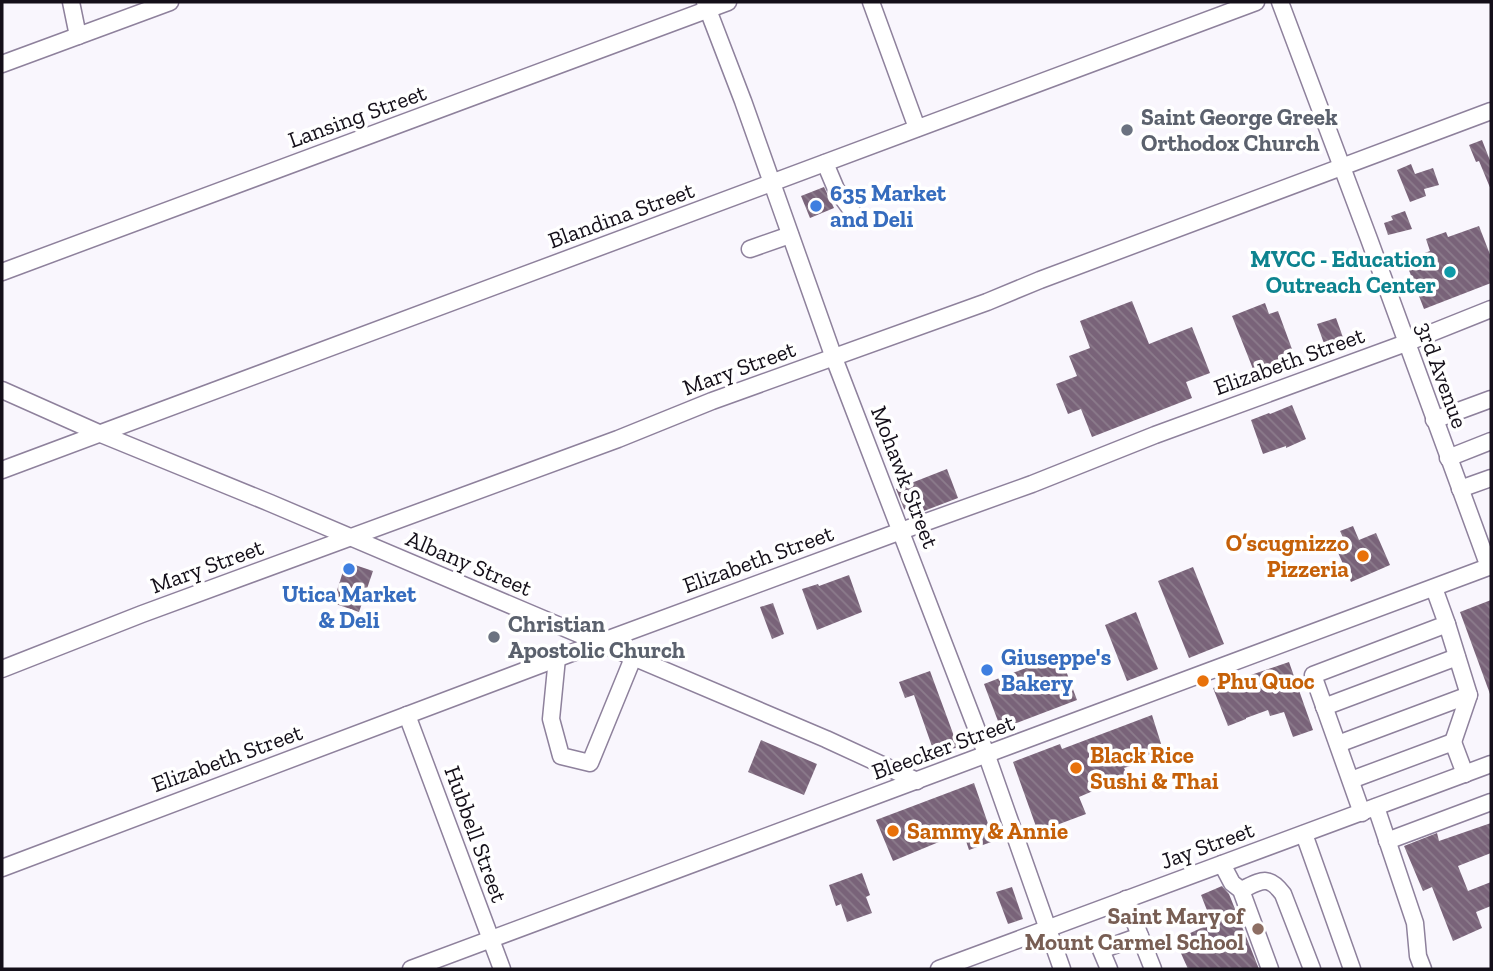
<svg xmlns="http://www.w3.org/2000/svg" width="1493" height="971" font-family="'Zilla Slab',serif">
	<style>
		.building { fill: url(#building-back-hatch) }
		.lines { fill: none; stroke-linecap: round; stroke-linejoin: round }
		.minor-casing { stroke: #8e819c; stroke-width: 19 }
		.minor { stroke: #fff; stroke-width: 16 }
		.worship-dot { fill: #6b7280; stroke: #fff; stroke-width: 2.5 }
		.shop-dot { fill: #3f7fe0; stroke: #fff; stroke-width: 2.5 }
		.culture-dot { fill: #0f9aa8; stroke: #fff; stroke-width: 2.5 }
		.food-dot { fill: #e8710a; stroke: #fff; stroke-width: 2.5 }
		.education-dot { fill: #8d6e63; stroke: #fff; stroke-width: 2.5 }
		.labels { text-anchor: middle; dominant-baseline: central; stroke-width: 7; stroke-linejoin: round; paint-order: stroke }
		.street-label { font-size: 23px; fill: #140f19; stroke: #fff }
		.worship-label { font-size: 23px; font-weight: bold; fill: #5b616d; stroke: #fff; text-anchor: start }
		.shop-label { font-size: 23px; font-weight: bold; fill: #366cbe; stroke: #fff; text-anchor: start }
		.culture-label { font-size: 23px; font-weight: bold; fill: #0d838f; stroke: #fff; text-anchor: end }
		.food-label { font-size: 23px; font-weight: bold; fill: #c56008; stroke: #fff; text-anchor: start }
		.education-label { font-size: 23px; font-weight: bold; fill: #785e54; stroke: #fff; text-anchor: end }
	</style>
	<defs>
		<pattern id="building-back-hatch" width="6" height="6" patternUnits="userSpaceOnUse" patternTransform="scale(1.75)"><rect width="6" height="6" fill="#796379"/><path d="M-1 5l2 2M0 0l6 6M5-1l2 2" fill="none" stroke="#8c7c8c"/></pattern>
	</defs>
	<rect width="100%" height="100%" fill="#f9f6fd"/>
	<g class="building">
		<path d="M1482,140L1491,163V190L1479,161L1476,162L1469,145Z"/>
		<path d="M1411,164L1415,174L1433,168L1439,185L1424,189L1426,196L1410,202L1397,170Z"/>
		<path d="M824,187L834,208L810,218L801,196Z"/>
		<path d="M1405,211L1412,229L1388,235L1384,223L1393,220L1391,216Z"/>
		<path d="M1479,226L1491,257V283L1424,309L1405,260L1430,251L1426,239L1446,232L1448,237Z"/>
		<path d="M1132,301L1149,344L1192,327L1210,373L1186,382L1192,398L1092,437L1081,409L1068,414L1056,384L1077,376L1069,356L1090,348L1080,321Z"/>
		<path d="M1265,303L1269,314L1278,311L1296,360L1255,374L1232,316Z"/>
		<path d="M1336,318L1345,343L1326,349L1317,324Z"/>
		<path d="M1292,405L1306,439L1286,448V446L1263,454L1251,420L1269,413L1270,414Z"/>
		<path d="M947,469L958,498L916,514L904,509L896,489Z"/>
		<path d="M1353,526L1359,540L1376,533L1390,565L1351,582L1336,548L1346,544L1340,531Z"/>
		<path d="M346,562L373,571L359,612L333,603Z"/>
		<path d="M1193,567L1224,644L1189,658L1158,581Z"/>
		<path d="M849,575L862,612L817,630L802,589L818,584L819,586Z"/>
		<path d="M1491,600V694H1490L1460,612Z"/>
		<path d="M773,603L784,634L772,639L760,607Z"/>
		<path d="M1136,612L1158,669L1127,681L1105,625Z"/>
		<path d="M1060,655L1077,700L1001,729L984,684Z"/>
		<path d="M1289,662L1313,730L1293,737L1284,712L1270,716L1268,710L1246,718V719L1228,726L1213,688Z"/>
		<path d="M930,671L958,747L935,755L914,695L905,698L899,682Z"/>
		<path d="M1152,715L1163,750L1134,760L1136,764L1124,768L1128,776L1079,797L1086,814L1038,832L1013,762L1060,744L1062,749Z"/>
		<path d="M761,740L817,764L804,795L748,772Z"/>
		<path d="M974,783L994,841L969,850L963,832L893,861L876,820Z"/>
		<path d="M1491,823V853L1458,866L1468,891L1491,882V906L1476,912L1482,928L1453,941L1432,887L1423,891L1404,846L1437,833L1439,841Z"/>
		<path d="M862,873L870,895L866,897L872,913L847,922L841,904L836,906L829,885Z"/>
		<path d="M1222,886L1229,894L1259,969H1188L1175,940L1212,923L1201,895Z"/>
		<path d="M1012,887L1023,919L1008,924L996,892Z"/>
	</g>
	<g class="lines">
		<defs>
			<g id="minor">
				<path d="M71,2L78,36"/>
				<path d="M705,2L743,101L834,358L987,756L1062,969"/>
				<path d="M871,2L917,128"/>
				<path d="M1280,2L1369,239L1489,567"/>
				<path d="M2,64L170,2"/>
				<path d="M825,163L836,189L852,211"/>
				<path d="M750,249L790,235"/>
				<path d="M2,272L728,2"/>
				<path d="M2,390L101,434L270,503L826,739L917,781"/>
				<path d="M1434,420L1491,399"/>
				<path d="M1448,458L1491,441"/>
				<path d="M2,470L1256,2"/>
				<path d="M1460,489L1491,478"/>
				<path d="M1447,624L1469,695L1453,742"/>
				<path d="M557,658L551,719L561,756L590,763L633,658"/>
				<path d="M2,669L142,614L618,439L712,401L987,302L1040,280L1491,111"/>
				<path d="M1324,707L1457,657"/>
				<path d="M407,715L502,969"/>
				<path d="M1338,744L1469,695"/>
				<path d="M1351,780L1453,742L1465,774"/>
				<path d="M1376,807L1415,923L1418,956L1423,969"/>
				<path d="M1362,813L1313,675L1447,624L1434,588"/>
				<path d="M1304,834L1352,969"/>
				<path d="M1387,841L1491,802"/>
				<path d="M1222,864L1232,883L1241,890L1270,969"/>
				<path d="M2,868L598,643L901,531L1032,484L1155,435L1406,343L1491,309"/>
				<path d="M1241,890C1261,881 1268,874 1283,894L1312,969"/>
				<path d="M1126,899L1140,936"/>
				<path d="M411,969C771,834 1131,701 1491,566"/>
				<path d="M939,969L1491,764"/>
				<path d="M1109,969L1101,950L1140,936L1153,969"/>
			</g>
		</defs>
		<use href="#minor" class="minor-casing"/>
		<use href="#minor" class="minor"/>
	</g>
	<g class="worship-dot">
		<circle cx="1127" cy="130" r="7"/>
		<circle cx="494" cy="637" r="7"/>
	</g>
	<g class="shop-dot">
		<circle cx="816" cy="206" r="7"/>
		<circle cx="349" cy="569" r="7"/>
		<circle cx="987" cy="670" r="7"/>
	</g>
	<circle class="culture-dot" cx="1450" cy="272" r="7"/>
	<g class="food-dot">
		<circle cx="1363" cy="556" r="7"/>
		<circle cx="1203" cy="681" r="7"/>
		<circle cx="1076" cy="768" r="7"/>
		<circle cx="893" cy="831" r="7"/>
	</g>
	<circle class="education-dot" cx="1258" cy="929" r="7"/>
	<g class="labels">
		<g class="street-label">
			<text transform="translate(357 116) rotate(-20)">Lansing Street</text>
			<text transform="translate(621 215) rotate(-20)">Blandina Street</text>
			<text transform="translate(1289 361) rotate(-20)">Elizabeth Street</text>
			<text transform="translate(739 368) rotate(-20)">Mary Street</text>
			<text transform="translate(1442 375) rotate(70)">3rd Avenue</text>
			<text transform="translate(905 477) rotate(69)">Mohawk Street</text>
			<text transform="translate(758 559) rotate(-20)">Elizabeth Street</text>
			<text transform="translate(469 563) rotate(23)">Albany Street</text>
			<text transform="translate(207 566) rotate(-20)">Mary Street</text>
			<text transform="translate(943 747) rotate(-20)">Bleecker Street</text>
			<text transform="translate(227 758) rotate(-20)">Elizabeth Street</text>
			<text transform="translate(476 834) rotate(70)">Hubbell Street</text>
			<text transform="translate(1207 845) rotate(-20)">Jay Street</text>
		</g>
		<g class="worship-label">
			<text x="1141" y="117">Saint George Greek<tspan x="1141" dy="26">Orthodox Church</tspan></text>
			<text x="508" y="624">Christian<tspan x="508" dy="26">Apostolic Church</tspan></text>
		</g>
		<g class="shop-label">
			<text x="830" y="193">635 Market<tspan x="830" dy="26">and Deli</tspan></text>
			<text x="349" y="594" text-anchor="middle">Utica Market<tspan x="349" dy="26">&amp; Deli</tspan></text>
			<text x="1001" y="657">Giuseppe's<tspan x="1001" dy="26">Bakery</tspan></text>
		</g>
		<g class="culture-label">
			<text x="1436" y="259">MVCC - Education<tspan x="1436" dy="26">Outreach Center</tspan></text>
		</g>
		<g class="food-label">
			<text x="1349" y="543" text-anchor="end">O’scugnizzo<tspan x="1349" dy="26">Pizzeria</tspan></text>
			<text x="1217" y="681">Phu Quoc</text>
			<text x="1090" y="755">Black Rice<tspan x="1090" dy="26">Sushi &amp; Thai</tspan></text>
			<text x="907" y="831">Sammy &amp; Annie</text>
		</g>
		<g class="education-label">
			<text x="1244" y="916">Saint Mary of<tspan x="1244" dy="26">Mount Carmel School</tspan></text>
		</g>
	</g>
	<rect width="1493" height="971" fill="none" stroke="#140f19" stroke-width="7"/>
</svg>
